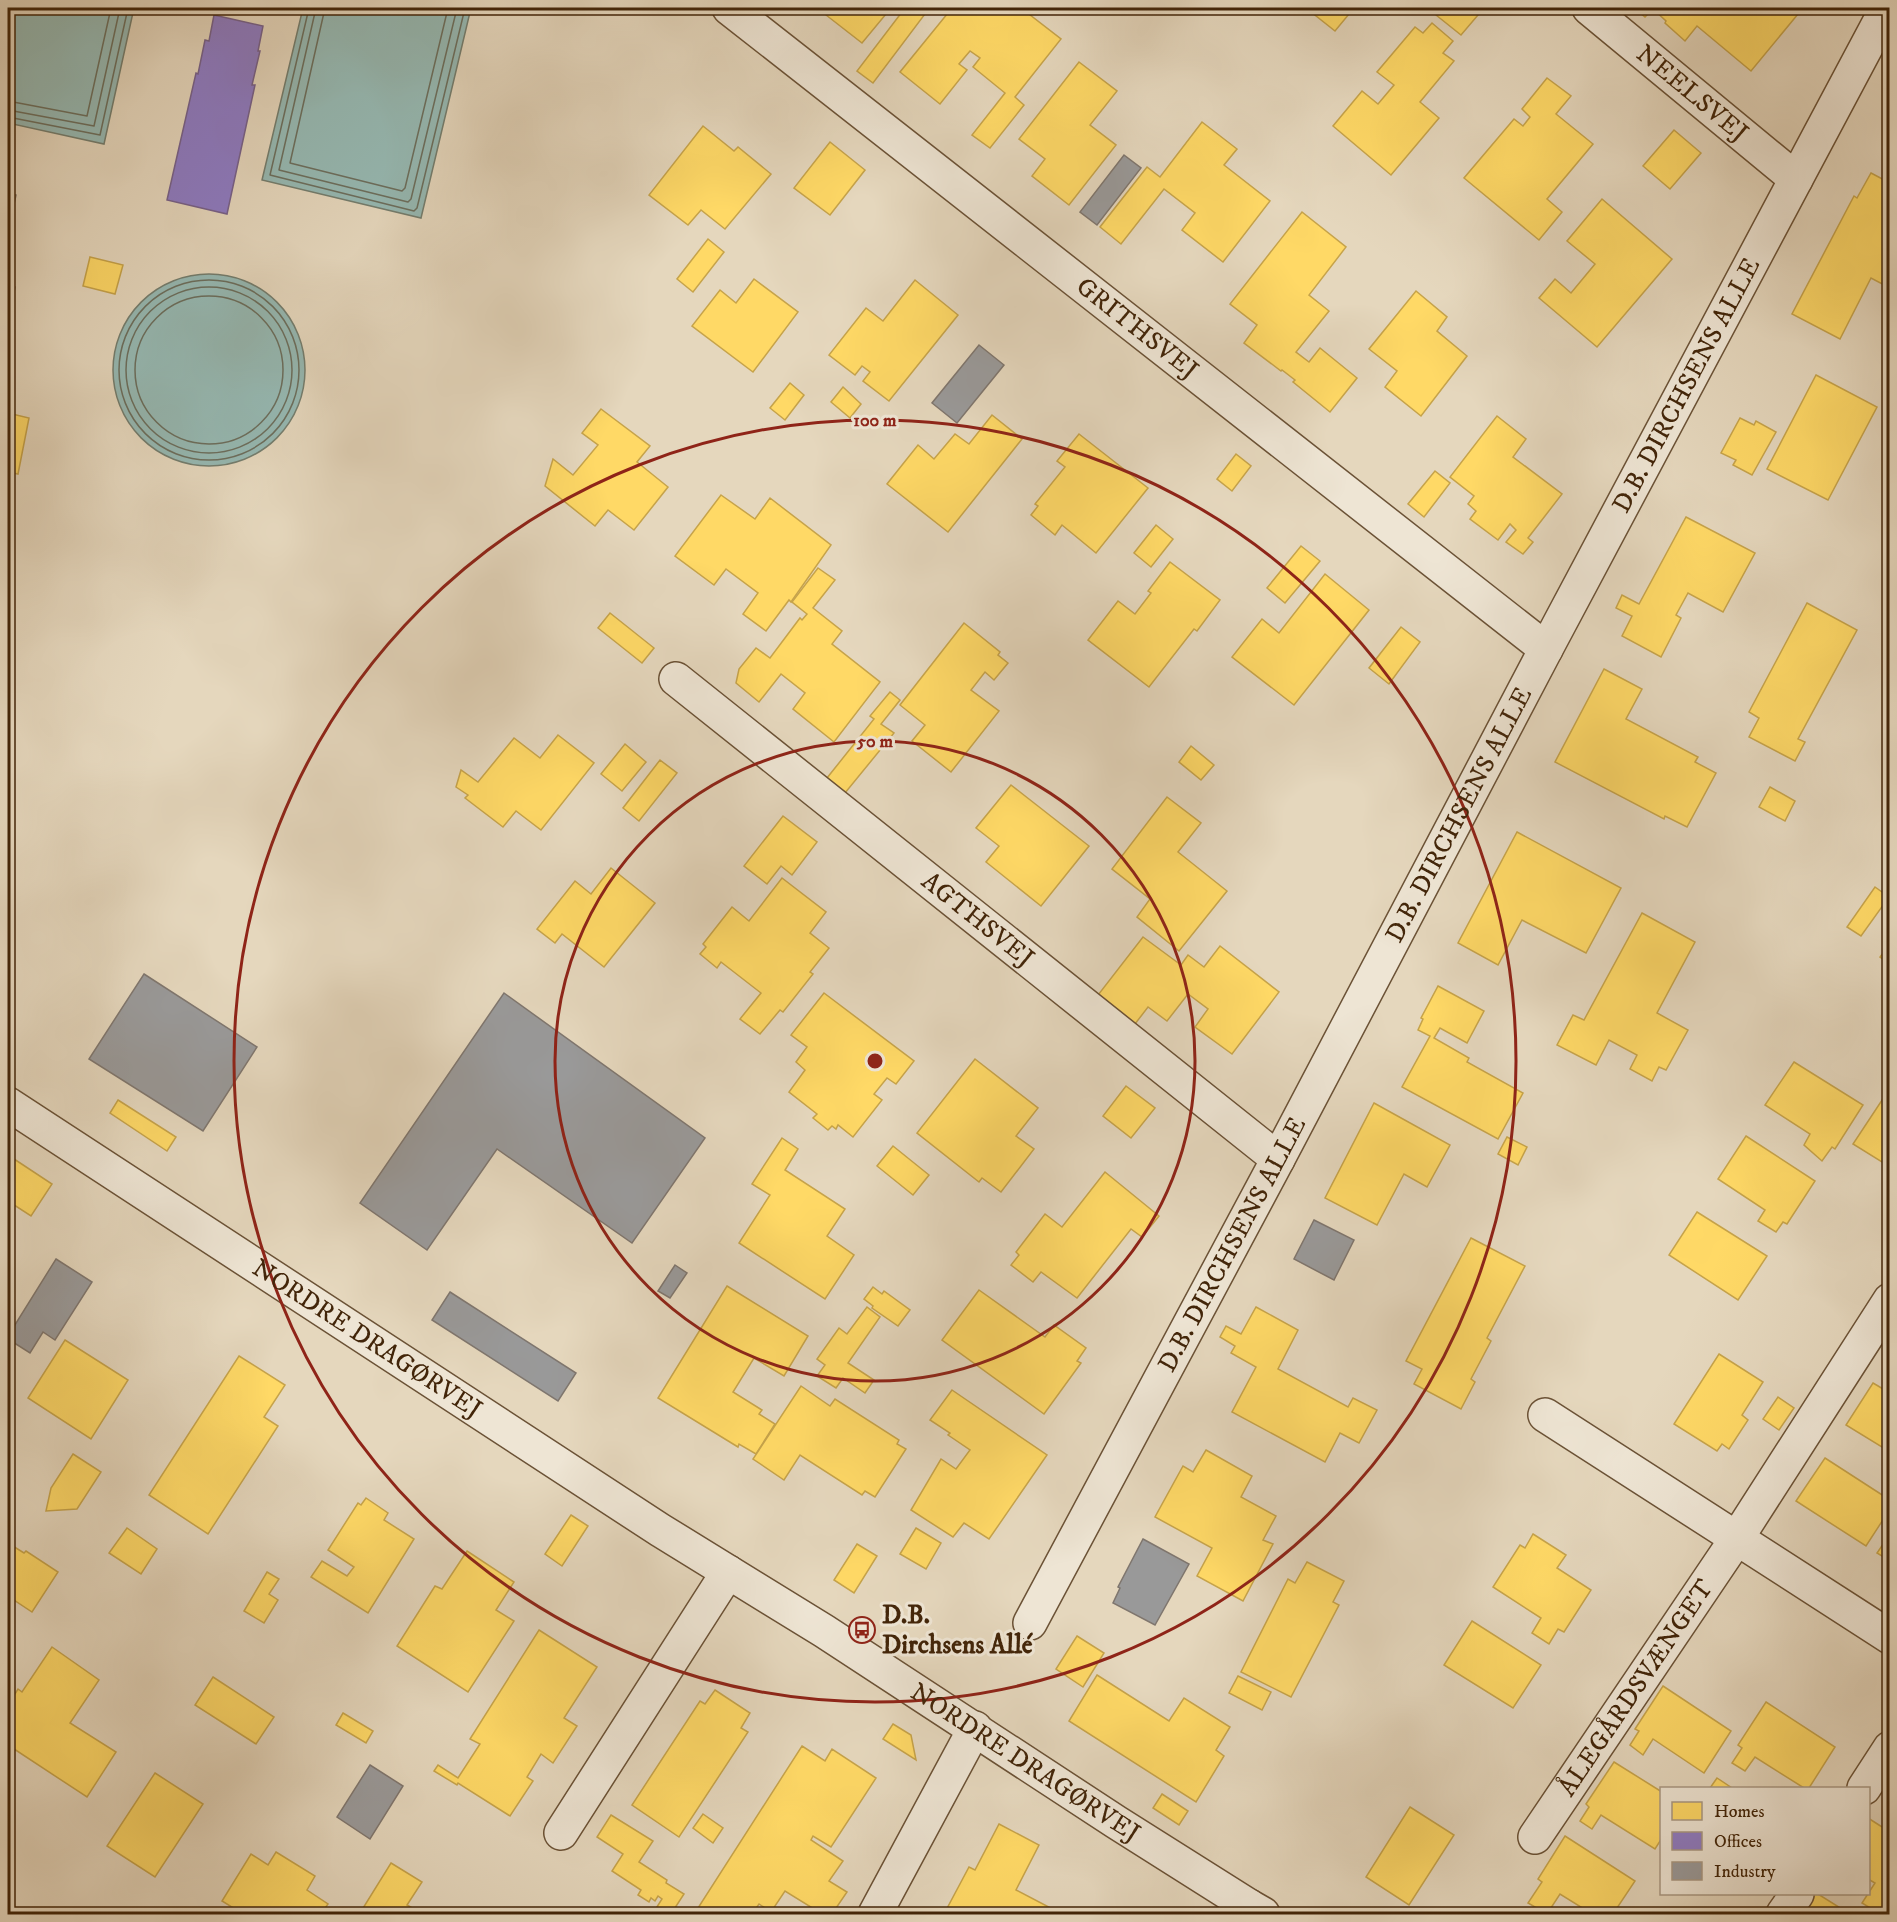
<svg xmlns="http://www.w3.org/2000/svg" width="1897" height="1922" font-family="'IM FELL DW Pica',serif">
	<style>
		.water { fill: #96b9b3; stroke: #747e6f; stroke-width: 1.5 }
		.homes { fill: #ffd966; stroke: #c6a34a; stroke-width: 1.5 }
		.offices { fill: #8e7cc3; stroke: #77628b; stroke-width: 1.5 }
		.industry { fill: #999; stroke: #7f766e; stroke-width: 1.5 }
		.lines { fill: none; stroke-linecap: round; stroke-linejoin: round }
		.shore { stroke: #6c6f5e; stroke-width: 1.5 }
		.minor-casing { stroke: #6b5236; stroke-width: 36 }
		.tertiary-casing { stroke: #6b5236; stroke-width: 36 }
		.minor { stroke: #eee5d4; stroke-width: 33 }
		.tertiary { stroke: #eee5d4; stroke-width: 33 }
		.ring { fill: none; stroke: #8f2418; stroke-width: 3 }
		.labels { text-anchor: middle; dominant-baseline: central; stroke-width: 6; stroke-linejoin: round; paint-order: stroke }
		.street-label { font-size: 26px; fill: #422509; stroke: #eee5d4 }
		.poi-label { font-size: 26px; font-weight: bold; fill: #422509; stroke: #eee5d4; text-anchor: start }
		.centre { fill: #8f2418; stroke: #eee5d4; stroke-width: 3 }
		.ring-label { font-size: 18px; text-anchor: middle; font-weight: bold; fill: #8f2418; stroke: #eee5d4; stroke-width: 6; stroke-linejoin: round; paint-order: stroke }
	</style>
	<rect width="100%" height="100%" fill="#e5d7bd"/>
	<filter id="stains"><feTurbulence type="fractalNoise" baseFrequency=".00333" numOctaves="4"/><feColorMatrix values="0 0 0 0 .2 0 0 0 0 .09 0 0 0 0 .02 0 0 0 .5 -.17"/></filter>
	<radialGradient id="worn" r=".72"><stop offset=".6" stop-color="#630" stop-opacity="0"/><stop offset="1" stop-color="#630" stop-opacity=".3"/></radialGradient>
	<g class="water">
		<path d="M8,8H134L104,144L8,123Z"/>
		<path d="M303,8H471L421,218L262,180Z"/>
		<circle cx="209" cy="370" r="96"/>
	</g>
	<g class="homes">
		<path d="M832,8H891L862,43L826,15Z"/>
		<path d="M905,8H917L925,14L873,83L857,71Z"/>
		<path d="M952,8H1021L1061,39L1015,97L1024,105L990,148L972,135L1005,93L973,67L980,58L970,51L959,64L967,70L940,104L900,72Z"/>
		<path d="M1306,8H1354L1335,31Z"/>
		<path d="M1434,8H1484L1461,35L1431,11Z"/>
		<path d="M1634,8H1803L1751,71L1697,26L1685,41L1665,23L1666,21L1653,9L1645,17Z"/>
		<path d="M1432,23L1453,41L1443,53L1454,61L1420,102L1439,118L1391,175L1333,126L1362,91L1378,104L1394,85L1377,72L1415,27L1423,33Z"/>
		<path d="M1079,62L1117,91L1090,125L1116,145L1069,205L1032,176L1045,159L1019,139Z"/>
		<path d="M1547,78L1571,96L1556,114L1593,144L1547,199L1562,212L1539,240L1464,178L1514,119L1523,126L1530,117L1522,109Z"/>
		<path d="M1202,122L1237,149L1224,165L1270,201L1223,262L1182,230L1195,213L1164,189L1121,244L1100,227L1147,167L1160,177Z"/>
		<path d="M703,126L734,151L738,147L771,174L725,229L701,210L688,225L649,195Z"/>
		<path d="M1674,130L1701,153L1670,189L1643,166Z"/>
		<path d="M830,142L865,170L830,215L794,188Z"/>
		<path d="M1871,173L1890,183V209L1887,213L1890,214V288L1871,278L1840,339L1792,314L1854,196L1857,198Z"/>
		<path d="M1602,199L1672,259L1597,347L1539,298L1555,279L1571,293L1595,264L1567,241Z"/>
		<path d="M1302,212L1346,247L1309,295L1329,311L1296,352L1309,362L1320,348L1357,378L1330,412L1293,382L1295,380L1282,370L1281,371L1244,343L1257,325L1230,304Z"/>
		<path d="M708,239L724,252L693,292L677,279Z"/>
		<path d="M90,257L123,265L115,294L83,286Z"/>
		<path d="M754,279L798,312L753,372L692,326L720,290L736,303Z"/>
		<path d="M915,280L958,315L889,401L863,381L870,372L862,366L855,375L829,355L866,308L883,321Z"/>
		<path d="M1416,291L1447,317L1437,331L1467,356L1421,416L1385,387L1397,371L1369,349Z"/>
		<path d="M1816,375L1877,407L1828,500L1767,469Z"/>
		<path d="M790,383L804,395L785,420L770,408Z"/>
		<path d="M843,387L861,404L850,418L831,402Z"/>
		<path d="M601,409L650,446L637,462L668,487L634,530L608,510L595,526L545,486L553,459L573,475L598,445L582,433Z"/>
		<path d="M8,413L29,418L18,474L8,472Z"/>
		<path d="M992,415L1022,439L948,532L887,484L918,445L934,459L955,434L969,444Z"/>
		<path d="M1497,416L1526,439L1513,457L1562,494L1528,538L1533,542L1523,554L1506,542L1516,530L1510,524L1498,540L1470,519L1476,511L1468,504L1474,496L1450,477Z"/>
		<path d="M1740,418L1754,425L1756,421L1776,432L1752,475L1733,465L1736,460L1721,453Z"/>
		<path d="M1079,434L1148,488L1096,553L1062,525L1055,535L1031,515L1038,506L1035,504L1065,467L1057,461Z"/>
		<path d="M1236,454L1251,466L1232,491L1217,479Z"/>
		<path d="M1435,471L1450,483L1424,517L1408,504Z"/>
		<path d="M721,495L755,519L770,498L831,545L791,602L789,600L766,631L743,614L758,593L726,569L714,585L675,556Z"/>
		<path d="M1686,517L1755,553L1723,612L1688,593L1676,615L1681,618L1661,657L1622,636L1632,616L1616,608L1622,595L1639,604Z"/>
		<path d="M1156,525L1173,539L1151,567L1134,553Z"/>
		<path d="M1301,546L1320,561L1285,603L1267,588Z"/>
		<path d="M1170,562L1220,600L1197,631L1194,629L1149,687L1088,640L1118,601L1135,614L1151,593L1148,591Z"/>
		<path d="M818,568L835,580L813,608L842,631L832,644L880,682L834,742L793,709L805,693L781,674L759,702L736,683L739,669L756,648L770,658L800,618L802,620L807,614L792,602Z"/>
		<path d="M1325,574L1369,610L1294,705L1232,657L1262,619L1279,633Z"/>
		<path d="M1807,603L1857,630L1798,739L1805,742L1795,761L1749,737L1759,718L1749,712Z"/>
		<path d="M610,613L654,648L642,663L598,628Z"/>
		<path d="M964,623L1000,652L998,655L1008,663L994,680L985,672L971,690L999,711L951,772L912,741L925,725L900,705Z"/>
		<path d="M1401,627L1420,642L1389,684L1369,668Z"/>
		<path d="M1604,669L1642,689L1626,719L1698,757L1695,762L1716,773L1687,827L1665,816L1664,819L1555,762Z"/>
		<path d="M890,692L900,700L881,724L894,733L845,793L827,778L874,719L870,716Z"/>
		<path d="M558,735L594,763L541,830L516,811L503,827L465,798L468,795L456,787L461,770L478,782L514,738L540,758Z"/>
		<path d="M625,744L646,762L622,791L601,774Z"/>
		<path d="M1191,746L1214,765L1201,780L1179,762Z"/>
		<path d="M660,760L677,773L639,821L623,808Z"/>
		<path d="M1011,785L1089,846L1041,906L986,862L999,846L976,828Z"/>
		<path d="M1770,787L1795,801L1785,821L1759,807Z"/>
		<path d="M1167,797L1201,823L1178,852L1227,891L1179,951L1137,917L1150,899L1112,869Z"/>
		<path d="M783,816L817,842L792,875L781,866L767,884L744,866Z"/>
		<path d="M1517,832L1621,888L1586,953L1522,920L1498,965L1458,943Z"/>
		<path d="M611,868L655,903L604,967L562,934L555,943L537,929L575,881L591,894Z"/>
		<path d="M782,878L826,912L810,933L829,948L810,972L813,974L783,1012L780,1010L760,1034L740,1019L761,993L721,962L717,968L700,954L706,947L703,944L732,907L749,921Z"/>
		<path d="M1875,887L1889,897L1861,936L1847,927Z"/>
		<path d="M1642,913L1695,942L1657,1013L1688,1030L1666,1070L1659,1067L1652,1081L1630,1069L1637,1055L1609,1040L1596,1065L1557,1045L1573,1015L1584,1020Z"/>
		<path d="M1143,937L1181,965L1188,955L1204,967L1220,946L1279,992L1232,1054L1195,1027L1208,1009L1188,994L1167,1021L1148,1007L1135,1024L1098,995Z"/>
		<path d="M1890,944V964L1880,957Z"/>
		<path d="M1438,986L1484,1011L1467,1043L1440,1028L1434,1038L1469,1058L1467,1062L1523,1093L1498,1139L1402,1087L1430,1036L1418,1030L1423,1019L1421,1018Z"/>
		<path d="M824,993L914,1061L896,1084L887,1078L874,1094L882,1100L853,1137L838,1125L836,1129L832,1126L828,1130L813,1118L817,1114L789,1092L805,1070L796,1062L807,1047L791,1035Z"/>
		<path d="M975,1059L1038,1108L1016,1136L1034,1149L1001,1192L982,1178L979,1182L917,1133Z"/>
		<path d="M1794,1062L1863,1105L1835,1149L1832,1147L1822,1161L1804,1145L1810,1134L1765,1105Z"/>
		<path d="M1126,1086L1155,1108L1131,1138L1103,1116Z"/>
		<path d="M1890,1088V1167L1853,1144Z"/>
		<path d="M118,1100L176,1137L167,1151L110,1113Z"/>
		<path d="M1374,1103L1450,1145L1427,1187L1404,1174L1377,1225L1325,1198Z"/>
		<path d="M1746,1136L1815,1181L1787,1224L1783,1222L1776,1232L1758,1221L1765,1210L1718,1179Z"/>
		<path d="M1507,1137L1527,1147L1518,1165L1498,1154Z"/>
		<path d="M782,1138L798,1149L785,1170L845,1209L827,1236L854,1255L825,1299L739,1243L770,1195L752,1184Z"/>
		<path d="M893,1146L929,1175L913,1195L877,1166Z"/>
		<path d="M8,1155L52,1184L31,1216L8,1201Z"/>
		<path d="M1105,1172L1159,1216L1142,1237L1131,1229L1077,1298L1041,1272L1033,1282L1011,1265L1019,1255L1016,1252L1045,1214L1062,1227Z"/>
		<path d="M1697,1212L1767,1256L1738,1300L1669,1255Z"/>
		<path d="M1471,1238L1525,1266L1487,1338L1491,1341L1471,1379L1475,1382L1461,1409L1414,1384L1422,1369L1406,1361Z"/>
		<path d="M727,1286L808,1336L784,1376L754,1358L733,1392L762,1410L759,1414L775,1424L756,1454L739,1444L738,1447L658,1398Z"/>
		<path d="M873,1287L882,1294L884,1291L910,1310L898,1326L872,1308L873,1306L864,1299Z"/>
		<path d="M979,1290L1045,1337L1054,1325L1086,1348L1077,1361L1081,1363L1044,1414L942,1340Z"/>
		<path d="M867,1307L880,1317L848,1363L874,1380L865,1393L843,1378L836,1388L817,1376L825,1365L817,1359L839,1328L847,1334Z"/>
		<path d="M1256,1307L1298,1330L1278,1369L1348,1407L1353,1398L1377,1410L1359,1443L1340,1433L1325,1462L1232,1412L1256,1367L1231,1353L1235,1346L1220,1337L1226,1326L1241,1334Z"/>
		<path d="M65,1340L128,1380L91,1439L28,1398Z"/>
		<path d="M1719,1354L1763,1382L1742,1415L1748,1420L1729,1449L1722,1444L1717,1451L1674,1424Z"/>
		<path d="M239,1356L285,1385L264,1417L278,1426L208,1534L149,1495Z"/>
		<path d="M1873,1383L1890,1393V1452L1846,1425Z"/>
		<path d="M801,1386L830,1406L835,1399L899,1440L897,1444L906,1449L875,1497L865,1491L862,1495L800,1455L784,1480L753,1459Z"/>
		<path d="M952,1390L1047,1455L989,1539L964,1523L953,1537L911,1510L941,1459L956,1469L970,1450L948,1435L950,1433L930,1420Z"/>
		<path d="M1778,1397L1794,1408L1779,1430L1763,1419Z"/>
		<path d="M1206,1450L1252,1476L1241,1497L1276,1516L1263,1540L1273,1544L1243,1601L1197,1576L1212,1548L1155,1517L1183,1466L1193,1472Z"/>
		<path d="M73,1454L101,1472L77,1509L46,1511L51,1488Z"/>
		<path d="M1825,1458L1890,1500V1509L1866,1546L1796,1501Z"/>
		<path d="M366,1498L388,1513L384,1520L414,1539L368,1613L311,1577L322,1561L347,1576L354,1567L328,1550L358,1503L361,1505Z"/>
		<path d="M571,1515L588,1526L562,1566L545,1554Z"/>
		<path d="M127,1528L157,1549L141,1574L109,1553Z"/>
		<path d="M916,1528L941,1543L926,1569L900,1554Z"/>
		<path d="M1533,1534L1566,1555L1557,1568L1591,1590L1564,1632L1558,1629L1549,1644L1532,1633L1541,1618L1493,1587L1520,1545L1525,1548Z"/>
		<path d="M1890,1534V1561L1877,1553Z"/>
		<path d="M8,1543L24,1553L26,1551L58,1572L32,1612L8,1596Z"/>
		<path d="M857,1544L877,1556L854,1593L834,1580Z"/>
		<path d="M467,1551L514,1582L496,1610L514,1621L468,1692L397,1646L435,1586L442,1589Z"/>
		<path d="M1307,1562L1344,1581L1333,1602L1339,1605L1291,1697L1241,1672L1288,1579L1295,1583Z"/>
		<path d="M267,1572L279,1579L269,1594L278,1600L264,1623L244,1611Z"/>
		<path d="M1472,1621L1541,1665L1513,1708L1444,1665Z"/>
		<path d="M539,1630L597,1667L564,1718L577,1726L553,1763L541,1754L527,1777L533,1781L510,1816L458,1783L457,1785L434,1771L438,1765L458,1778L480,1744L470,1739Z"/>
		<path d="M1077,1636L1104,1653L1083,1687L1056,1669Z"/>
		<path d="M52,1647L99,1680L70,1723L116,1752L87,1797L8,1745V1705L18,1689L22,1692Z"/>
		<path d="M1097,1675L1169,1721L1184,1698L1230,1727L1216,1750L1224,1756L1196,1802L1069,1721Z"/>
		<path d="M1238,1676L1271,1692L1262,1710L1229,1693Z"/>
		<path d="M213,1677L274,1717L256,1744L195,1705Z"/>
		<path d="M1663,1686L1731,1731L1704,1773L1653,1739L1643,1755L1630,1745L1639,1731L1635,1729Z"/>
		<path d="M715,1690L750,1713L741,1728L748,1732L679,1837L632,1805L700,1701L705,1704Z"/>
		<path d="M1766,1702L1835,1747L1809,1788H1804L1755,1757L1745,1771L1732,1763L1742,1748L1738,1745Z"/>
		<path d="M343,1713L373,1731L366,1743L336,1725Z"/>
		<path d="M893,1724L911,1735L916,1760L883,1739Z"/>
		<path d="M802,1746L825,1761L832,1749L876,1778L831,1847L813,1836L811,1840L843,1861L829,1881L847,1892L832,1914H822L785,1891L771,1912L759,1904L752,1914H708L698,1908Z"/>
		<path d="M1614,1762L1662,1792V1838L1655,1849L1601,1815L1592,1829L1580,1821L1589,1807L1586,1804Z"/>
		<path d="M155,1773L203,1804L155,1877L107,1846Z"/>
		<path d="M1717,1778L1732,1788H1710Z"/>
		<path d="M1162,1794L1188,1811L1179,1825L1153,1808Z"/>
		<path d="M1410,1807L1454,1835L1409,1905L1366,1877Z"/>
		<path d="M703,1814L723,1828L713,1843L693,1828Z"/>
		<path d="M611,1815L653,1841L639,1862L667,1880L666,1883L684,1894L671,1914H663L655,1910L662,1899L658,1896L655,1901L651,1898L649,1902L638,1895L641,1890L612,1871L623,1854L597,1837Z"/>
		<path d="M1868,1818L1890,1832L1889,1914H1880L1862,1903L1875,1883L1868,1879Z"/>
		<path d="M999,1824L1039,1845L1016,1890L1062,1914H944L969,1867L975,1870Z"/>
		<path d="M1565,1836L1635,1881L1613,1914H1592L1560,1894L1547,1914L1528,1903L1542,1882L1538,1879Z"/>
		<path d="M276,1852L315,1876L307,1890L328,1904L321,1914H243L222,1901L251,1854L268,1865Z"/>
		<path d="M391,1863L422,1882L407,1905L423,1914H362L360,1913Z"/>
		<path d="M1814,1894H1818L1850,1914H1801Z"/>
	</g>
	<path class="offices" d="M214,15L263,26L258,51H260L252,85H255L227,214L167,200L196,73L198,74L205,40L209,41Z"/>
	<g class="industry">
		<path d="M1124,155L1141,168L1097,225L1080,212Z"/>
		<path d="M8,193L16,195L11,218H8Z"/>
		<path d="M8,285L15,287L8,325Z"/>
		<path d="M979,345L1004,365L957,423L932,403Z"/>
		<path d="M144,974L257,1047L203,1131L89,1059Z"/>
		<path d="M504,993L705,1138L632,1243L497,1149L427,1250L360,1203Z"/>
		<path d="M1314,1220L1354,1240L1334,1280L1294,1259Z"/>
		<path d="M56,1259L92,1282L55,1340L43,1332L30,1353L8,1339V1336Z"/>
		<path d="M675,1265L687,1273L670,1298L658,1291Z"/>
		<path d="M450,1292L576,1373L558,1401L432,1320Z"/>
		<path d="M1143,1539L1189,1564L1155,1625L1113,1603L1120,1588L1118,1587Z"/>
		<path d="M370,1765L403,1786L370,1839L337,1817Z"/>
	</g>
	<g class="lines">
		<g class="shore">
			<path d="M309,8L270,175L414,211L417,208L465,8"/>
			<path d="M316,8L279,170L408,202L411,199L457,8"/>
			<path d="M325,8L290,163L402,191L405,188L448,8"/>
			<path d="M8,101L87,116L111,8"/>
			<path d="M8,110L94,126L120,8"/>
			<path d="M8,117L100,135L128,8"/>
			<circle cx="209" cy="370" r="90"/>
			<circle cx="209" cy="370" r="83"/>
			<circle cx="209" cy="370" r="74"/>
		</g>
		<defs>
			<g id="minor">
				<path id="s1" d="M729,8L1546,649"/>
				<path id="s2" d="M1589,8L1796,179"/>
				<path id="s3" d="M676,679L1278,1159"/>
				<path id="s4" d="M8,1104L660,1530L824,1631L1116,1822L1249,1906"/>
				<path d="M1545,1415L1890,1637"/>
				<path id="s5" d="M1030,1623L1278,1159L1546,649L1887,8"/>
				<path d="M1864,1788L1890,1748"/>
				<path d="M561,1833L728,1572"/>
				<path id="s6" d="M1535,1837L1737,1538L1890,1300"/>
				<path d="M875,1914L975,1728"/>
				<path d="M1783,1914L1797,1894"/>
			</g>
			<path id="tertiary" d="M1244,1914L1249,1906L1263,1914"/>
		</defs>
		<use href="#minor" class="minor-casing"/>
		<use href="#tertiary" class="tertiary-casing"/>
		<use href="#minor" class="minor"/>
		<use href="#tertiary" class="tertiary"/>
	</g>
	<g class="ring">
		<circle cx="875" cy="1061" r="320"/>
		<circle cx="875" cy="1061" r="641"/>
	</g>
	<defs>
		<symbol id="bus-ring" viewBox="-11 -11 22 22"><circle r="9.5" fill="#eee5d4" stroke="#8f2418" stroke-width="1.5"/><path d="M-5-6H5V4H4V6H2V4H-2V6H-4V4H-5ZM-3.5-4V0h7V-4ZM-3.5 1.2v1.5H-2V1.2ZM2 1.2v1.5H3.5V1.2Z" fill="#8f2418"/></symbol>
	</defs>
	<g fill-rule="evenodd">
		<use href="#bus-ring" x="847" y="1615" width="30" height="30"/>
	</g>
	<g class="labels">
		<g class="street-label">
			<text stroke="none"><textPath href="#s2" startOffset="134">NEELSVEJ</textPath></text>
			<text stroke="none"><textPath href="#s1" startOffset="519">GRITHSVEJ</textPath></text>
			<text stroke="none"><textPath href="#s5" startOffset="1401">D.B. DIRCHSENS ALLE</textPath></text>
			<text stroke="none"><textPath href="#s5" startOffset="915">D.B. DIRCHSENS ALLE</textPath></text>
			<text stroke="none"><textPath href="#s3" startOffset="386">AGTHSVEJ</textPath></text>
			<text stroke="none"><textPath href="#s5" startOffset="429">D.B. DIRCHSENS ALLE</textPath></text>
			<text stroke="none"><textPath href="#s4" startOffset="429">NORDRE DRAGØRVEJ</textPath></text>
			<text stroke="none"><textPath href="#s6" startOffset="180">ÅLEGÅRDSVÆNGET</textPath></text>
			<text stroke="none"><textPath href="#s4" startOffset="1212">NORDRE DRAGØRVEJ</textPath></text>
		</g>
		<g class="poi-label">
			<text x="882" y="1615">D.B.<tspan x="882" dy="30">Dirchsens Allé</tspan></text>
		</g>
	</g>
	<circle cx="875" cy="1061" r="9" class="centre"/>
	<g class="ring-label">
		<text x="875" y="426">100 m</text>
		<text x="875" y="747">50 m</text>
	</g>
	<rect width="1897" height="1922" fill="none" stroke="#e5d7bd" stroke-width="30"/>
	<rect x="9" y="9" width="1879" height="1904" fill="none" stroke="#422509" stroke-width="3"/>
	<rect x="15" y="15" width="1867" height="1892" fill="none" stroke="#422509" stroke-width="1.5"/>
	<rect x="1660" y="1787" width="210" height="108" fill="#eee5d4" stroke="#a99883" stroke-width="1.5"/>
	<rect x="1672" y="1802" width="30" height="18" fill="#ffd966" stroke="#a99883" stroke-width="1.5"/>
	<text x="1714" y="1817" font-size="18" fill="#422509">Homes</text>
	<rect x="1672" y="1832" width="30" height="18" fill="#8e7cc3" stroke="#a99883" stroke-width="1.5"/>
	<text x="1714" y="1847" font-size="18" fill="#422509">Offices</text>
	<rect x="1672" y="1862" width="30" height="18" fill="#999999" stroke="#a99883" stroke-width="1.5"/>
	<text x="1714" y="1877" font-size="18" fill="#422509">Industry</text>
	<rect width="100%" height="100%" filter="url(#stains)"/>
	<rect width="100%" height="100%" fill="url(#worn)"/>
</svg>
